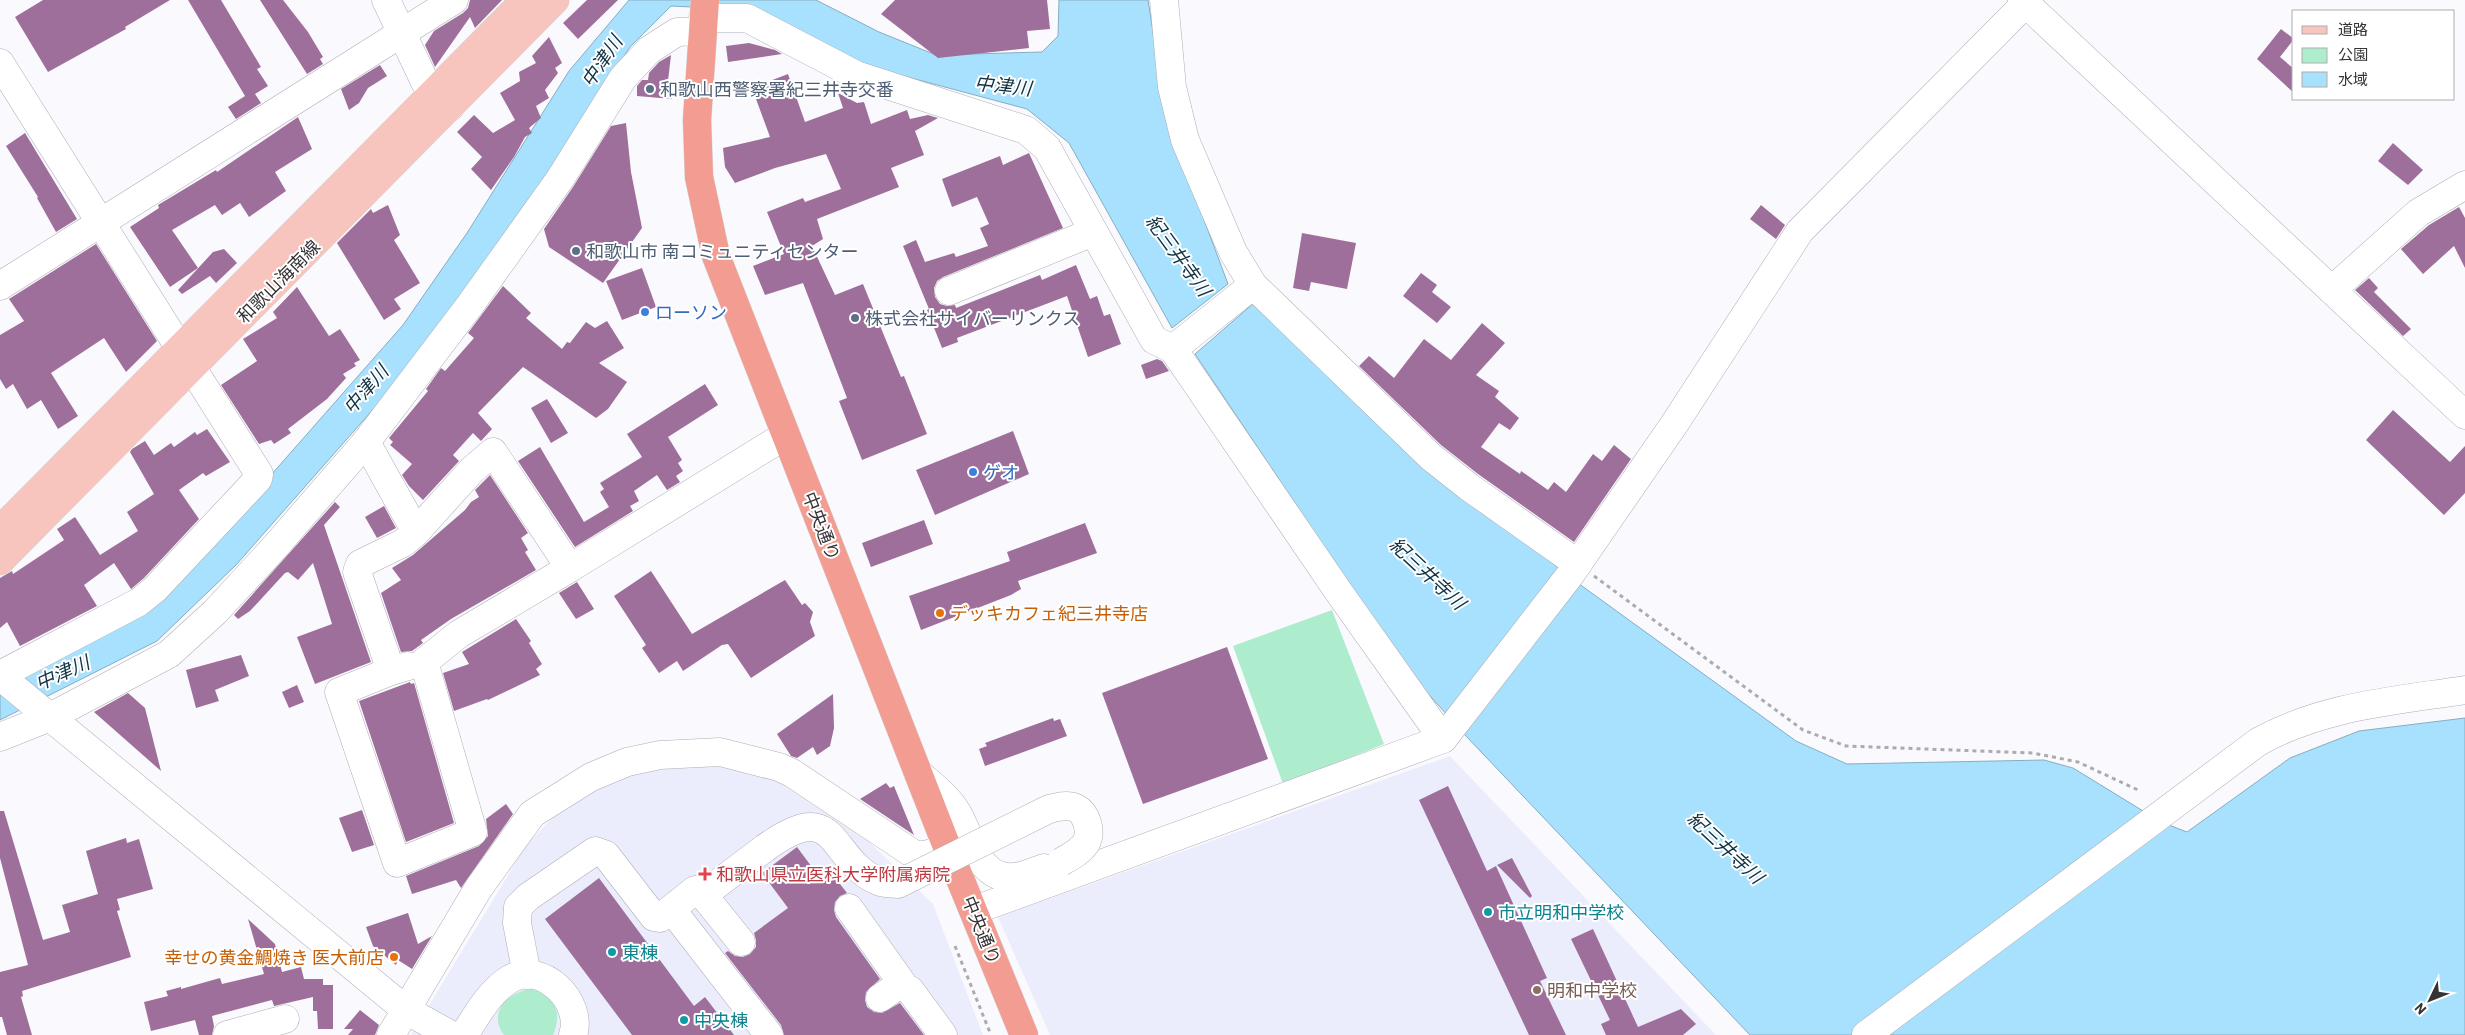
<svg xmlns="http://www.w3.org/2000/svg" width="2465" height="1035" font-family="Barlow,'Noto Sans JP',sans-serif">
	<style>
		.built { fill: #ecedfc }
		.green { fill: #adedcd }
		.water { fill: #a8e1fd; stroke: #85adc2 }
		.building { fill: #9f6f9b }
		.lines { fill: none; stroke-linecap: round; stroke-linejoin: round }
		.minor-casing { stroke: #adadb5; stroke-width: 29 }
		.major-casing { stroke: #d6d6d7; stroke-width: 29 }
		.highway-casing { stroke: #d6d6d7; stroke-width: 29 }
		.path { stroke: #acacaf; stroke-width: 3; stroke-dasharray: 4 4; stroke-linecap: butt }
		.minor { stroke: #fff; stroke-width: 28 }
		.major { stroke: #f7c4be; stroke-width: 28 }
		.highway { stroke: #f29c92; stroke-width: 28 }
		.minor-bridge-casing { stroke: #adadb5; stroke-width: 29; stroke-linecap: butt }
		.minor-bridge { stroke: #fff; stroke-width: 28 }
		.service-dot { fill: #5c6f8a; stroke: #fff; stroke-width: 2 }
		.shop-dot { fill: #3f7fe0; stroke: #fff; stroke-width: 2 }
		.food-dot { fill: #e8710a; stroke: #fff; stroke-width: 2 }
		.health-dot { fill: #e0444e; stroke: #fff; stroke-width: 2 }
		.culture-dot { fill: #0f9aa8; stroke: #fff; stroke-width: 2 }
		.education-dot { fill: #8d6e63; stroke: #fff; stroke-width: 2 }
		.labels { text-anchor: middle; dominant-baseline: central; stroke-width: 4; stroke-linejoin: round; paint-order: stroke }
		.service-label { font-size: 18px; fill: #4e5e75; stroke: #fff; text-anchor: start }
		.street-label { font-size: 18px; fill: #343437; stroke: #fff }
		.shop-label { font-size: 18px; fill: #366cbe; stroke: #fff; text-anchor: start }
		.food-label { font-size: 18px; fill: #c56008; stroke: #fff; text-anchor: start }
		.health-label { font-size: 18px; fill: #be3a42; stroke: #fff; text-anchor: start }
		.culture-label { font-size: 18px; fill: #0d838f; stroke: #fff; text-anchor: start }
		.education-label { font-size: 18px; fill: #785e54; stroke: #fff; text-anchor: start }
		.water-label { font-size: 19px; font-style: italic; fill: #123342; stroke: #fff }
	</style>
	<rect width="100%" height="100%" fill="#fafafe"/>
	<g class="built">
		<path d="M1450,756L1716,1035H1050L998,917Z"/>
		<path d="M674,760L751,769L800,790L855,828L933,904L983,1035H411L527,844L563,807L611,777Z"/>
	</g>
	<g class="green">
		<path d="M1332,610L1384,744L1283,784L1233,646Z"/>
		<path d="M531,989C555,996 563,1011 553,1035H504C487,1013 508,992 531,989Z"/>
	</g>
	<g class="water">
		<path d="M629,0H816L879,32L936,55L1042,52L1058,36L1059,0H1148L1167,121L1228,284L1172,328L1069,143L1027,109L870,67L751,10L671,6L630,47L569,141L428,347L236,565L157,641L0,720V679L31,667L242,508L403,325L467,233L569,71Z"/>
		<path d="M1255,302L1487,513L1582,586L1796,741L1847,764L2044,760L2073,768L2161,822L2187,832L2290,758L2359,731L2465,718V1035H1750L1465,735L1398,660L1370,615L1195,354Z"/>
	</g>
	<g class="building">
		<path d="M43,0H170L125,27L126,29L48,72L15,17Z"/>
		<path d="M188,0H221L261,67L257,69L268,86L255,94L261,103L236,119L228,107L245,96Z"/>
		<path d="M260,0H283L308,32L323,57L320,59L323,64L307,74Z"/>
		<path d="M470,0H502L475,28L470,17L435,67L425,45L434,31L463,13L468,8Z"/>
		<path d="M587,0H618L578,39L563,23Z"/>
		<path d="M895,0H1047L1050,29L1027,31L1029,48L938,58L881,14Z"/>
		<path d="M2281,29L2294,39L2280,57L2294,69V93L2257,59Z"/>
		<path d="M549,37L562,63L555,68L558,73L545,90L549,98L536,106L541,118L529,128L532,133L525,137L514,157L491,190L471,169L482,157L457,132L474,115L493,133L515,120L500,93L520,81L519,72L536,63L532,56Z"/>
		<path d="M749,43L775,50L782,54L728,62L726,46Z"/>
		<path d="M671,55L668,81L673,82L672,99L637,96V86L642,80H648L649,73L659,62Z"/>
		<path d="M380,65L387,76L368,88L359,103L349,110L341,89Z"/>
		<path d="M788,74L805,122L843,108L838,93L857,103L864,102L871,124L907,110L910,119L928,115L938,118L915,131L924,155L891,168L899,187L817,219L823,239L812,246L835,295L863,284L901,377L904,376L927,434L862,460L839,401L847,398L803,283L765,295L753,266L784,254L767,212L803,198L805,202L841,189L826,154L775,168L735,183L725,167L723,148L770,137L752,88Z"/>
		<path d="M298,117L312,149L275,172L286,191L249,217L240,203L222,215L215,205L172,230L198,268L170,287L130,227L159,208L158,205L216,170L217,172Z"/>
		<path d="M626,123L631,172L642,228L603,283L549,247L544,229L573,187L611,126Z"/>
		<path d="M25,133L77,219L56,232L37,198L38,197L6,146Z"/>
		<path d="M2393,143L2423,170L2408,185L2378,161Z"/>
		<path d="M1029,153L1063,228L943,277L937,281L934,288L935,297L940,304L947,306L955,305L956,308L1040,275L1042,280L1076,265L1090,299L1097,296L1104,316L1110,314L1121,344L1088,357L1067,296L957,338L958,342L942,348L927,310L929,309L903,246L916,240L925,262L954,253L956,257L988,246L980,228L989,224L977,197L952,207L942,179L1000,156L1003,165Z"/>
		<path d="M388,205L400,235L394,240L420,283L394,299L401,309L384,320L337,243L371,209L373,213Z"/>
		<path d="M1761,205L1785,225L1776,239L1750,219Z"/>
		<path d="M2459,207L2465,218V268L2454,246L2423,274L2401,249L2429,225Z"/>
		<path d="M1302,233L1356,243L1347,289L1311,282L1309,291L1293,288Z"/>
		<path d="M96,244L157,341L126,372L104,338L51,373L78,416L58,429L41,400L27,409L13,384L6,389L0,379V335L24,321L9,299Z"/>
		<path d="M224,249L237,263L216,283L210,276L182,294L178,290L213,252Z"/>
		<path d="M642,268L656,307L622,320L606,281Z"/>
		<path d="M1421,273L1437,285L1432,292L1451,307L1437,323L1403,296Z"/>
		<path d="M2369,278L2378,288L2374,292L2411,329L2403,336L2355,290Z"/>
		<path d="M503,286L531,313L526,318L562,349L567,342L570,343L586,322L595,328L607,321L624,348L599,363L627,382L608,409L596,418L523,367L478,413L492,429L481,441L473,433L453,455L459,461L423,500L409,486L402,475L412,464L390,445L393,442L389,438L428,391L426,389L441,368L445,371L474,338L468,333Z"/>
		<path d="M297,287L329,336L340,329L360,360L354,363L356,366L343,374L346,378L327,399L288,429L291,433L274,444L271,440L259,444L221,385L257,361L243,339L277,318L273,312Z"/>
		<path d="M1482,323L1505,343L1476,375L1499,391L1495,397L1519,418L1510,430L1499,423L1481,447L1520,474L1521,471L1548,490L1554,482L1566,492L1593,454L1602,461L1614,445L1631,459L1574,542L1478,474L1441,445L1359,366L1369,356L1394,378L1424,339L1451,360Z"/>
		<path d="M1157,359L1162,361L1169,371L1146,379L1141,365Z"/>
		<path d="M705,384L718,405L668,437L682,460L678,463L683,471L676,476L680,482L667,490L657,475L634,491L639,501L630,506L633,511L575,547L518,461L540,447L584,522L609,507L600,492L604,489L600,483L642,457L627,434Z"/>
		<path d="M547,399L568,433L551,443L531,408Z"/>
		<path d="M2393,410L2450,462L2465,446V493L2444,515L2366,440Z"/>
		<path d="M207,429L230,462L206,476L203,473L179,490L199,519L144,578L131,589L114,563L84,585L97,606L20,646L7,622L0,628V578L12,571L13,574L64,540L57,529L75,517L100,555L138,531L127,512L154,494L130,452L132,449L145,441L154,455L171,443L174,447L195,432L197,435Z"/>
		<path d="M1013,431L1029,474L935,515L916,470Z"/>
		<path d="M490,475L528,533L521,538L528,550L525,552L536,570L451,619L421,640L423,643L412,651L401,652L381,593L401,580L392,568L413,555L465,510L471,502L479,497L475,490Z"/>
		<path d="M335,502L340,507L324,525L371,662L315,684L297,637L332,624L313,563L298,580L288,572L285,573L250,611L238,619L234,615Z"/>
		<path d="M384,506L396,528L377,538L365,517Z"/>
		<path d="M924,520L933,544L871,567L862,543Z"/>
		<path d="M1085,523L1097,553L1018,581L1021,589L1011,595L921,630L909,596L1010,561L1007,552Z"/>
		<path d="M651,571L692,634L785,580L802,605L805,603L813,612L810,622L815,636L751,678L728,644L722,645L683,671L677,661L659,673L642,648L646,645L614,596Z"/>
		<path d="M577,582L594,609L576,619L559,593Z"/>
		<path d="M516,619L531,641L529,643L542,664L536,669L540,675L488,700L487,699L454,711L443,673L469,664L462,652Z"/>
		<path d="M1227,647L1268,759L1143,804L1102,693Z"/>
		<path d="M241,655L249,676L215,690L219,701L196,708L186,670Z"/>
		<path d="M410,682L411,684L414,683L454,823L406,842L359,701Z"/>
		<path d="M297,685L304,702L289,708L282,692Z"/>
		<path d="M128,693L145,708L161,771L94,712Z"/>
		<path d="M833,694L834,728L830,746L817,755L813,747L797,758L791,756L777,734Z"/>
		<path d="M1053,718L1054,721L1060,719L1067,736L985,766L979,749L987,746L985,743Z"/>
		<path d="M886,783L890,788L894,786L914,835L860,799Z"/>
		<path d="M1448,786L1487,871L1496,866L1547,978L1540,981L1566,1035H1529L1419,800Z"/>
		<path d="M506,804L513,814L461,888L456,880L412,894L406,876L479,846L488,836L486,819Z"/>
		<path d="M362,810L374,845L352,852L339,818Z"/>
		<path d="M0,811H4L43,940L70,932L62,905L98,894L86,851L126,838L127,843L139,839L153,889L117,899L120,910L117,911L131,957L22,991L23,996L21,997L32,1035H7L2,1017H0V972L28,965L0,858Z"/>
		<path d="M797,847L823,882L833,875L847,893L840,896L835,902L834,910L836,917L880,979L866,992L865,1000L867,1007L874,1012L882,1013L900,1003L924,1035H784L781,1025L725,953L728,951L735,956L743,957L750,954L756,947V940L754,933L788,908L762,873Z"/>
		<path d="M1512,858L1532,896L1530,898L1497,865Z"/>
		<path d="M599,878L694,1006L705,997L734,1035H632L545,919Z"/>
		<path d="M408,913L418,944L432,936L412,969L398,960L396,965L373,946L366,927Z"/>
		<path d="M248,919L275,944L282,972L301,967L304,979H323V985H333V1029H318L317,1011H313V997L274,1006L272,1000L212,1016L214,1026L212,1035H199L195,1020L151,1031L144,1002L168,996L166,991L181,987V989L220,978L222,984L264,974Z"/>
		<path d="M1593,929L1638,1027L1681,1009L1696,1024L1683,1035H1606L1601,1024L1610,1020L1571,939Z"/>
		<path d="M360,1010L379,1025L375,1035H348L353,1029H344Z"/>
	</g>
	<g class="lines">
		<defs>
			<g id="minor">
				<path d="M386,0L425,82L450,107"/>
				<path d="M1164,0L1172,87L1185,140L1233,252L1253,285L1431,457L1469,487L1578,564"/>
				<path d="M2022,0L2465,415"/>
				<path d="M703,18H747L856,75L1026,130L1047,148L1154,340L1173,349L1338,591L1443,739"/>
				<path d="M0,63L259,474L258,479L155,589L139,602L0,675"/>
				<path d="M0,286L454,0"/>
				<path d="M2332,290L2418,213L2465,185"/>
				<path d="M949,291L1093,232"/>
				<path d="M1173,349L1253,285"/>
				<path d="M366,442L416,532L472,470L493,452L570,568L786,435"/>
				<path d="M408,666L391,671L357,572L360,564L403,543L416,532"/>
				<path d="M391,671L339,692L397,863L473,832L424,662L459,634L570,568"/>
				<path d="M0,676L406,1010L451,1035"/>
				<path d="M0,737L50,717L169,654L215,612L274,548L366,442L470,305L560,179L623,78L649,50L677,32L702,31"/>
				<path d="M918,773C933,786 948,797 958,814C972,839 979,881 1015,877C1024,876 1035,871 1044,868"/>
				<path d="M704,894L765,848"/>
				<path d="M849,908L902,983L880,998"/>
				<path d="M672,910L769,1035"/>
				<path d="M975,910L1443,739L1570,575L1675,423L1800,231L2029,0"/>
				<path d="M527,975L517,923L518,907L528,897L595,851L606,855L654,917L660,918L695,890L700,891L741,942"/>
				<path d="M910,990L943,1035"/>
				<path d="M227,1035L285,1019"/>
				<path d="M391,1035L478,889L532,814L591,777L627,762L660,755L720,752L779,767L792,773L915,855H926L947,847"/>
				<path d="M464,1035C477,1015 489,992 510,979C542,960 584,1002 573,1035"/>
				<path d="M1866,1035L2258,742C2322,706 2394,701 2465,690"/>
			</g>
			<g id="major">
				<path d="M0,530L525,0"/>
				<path d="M0,561L555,0"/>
			</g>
			<path id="highway" d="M705,0L697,120L699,177L716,256L947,847L1024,1035"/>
		</defs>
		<use href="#minor" class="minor-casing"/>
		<use href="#major" class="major-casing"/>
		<use href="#highway" class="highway-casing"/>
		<g class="path">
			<path d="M1594,576L1803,730L1846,746L2033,753L2078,762L2138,790"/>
			<path d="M955,946L991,1035"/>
		</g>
		<use href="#minor" class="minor"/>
		<use href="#major" class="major"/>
		<use href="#highway" class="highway"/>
		<defs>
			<path id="minor-bridge" d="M765,848C840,794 827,859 878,881C884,884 892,883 898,884L1049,809C1057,807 1067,804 1076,808C1087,814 1092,832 1086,843C1080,852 1070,857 1061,862"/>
		</defs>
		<use href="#minor-bridge" class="minor-bridge-casing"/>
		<use href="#minor-bridge" class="minor-bridge"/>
	</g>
	<g class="service-dot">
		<circle cx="650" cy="89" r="5"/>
		<circle cx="576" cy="251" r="5"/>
		<circle cx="855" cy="318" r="5"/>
	</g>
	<g class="shop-dot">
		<circle cx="645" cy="312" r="5"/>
		<circle cx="973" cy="472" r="5"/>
	</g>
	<g class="food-dot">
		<circle cx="940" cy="613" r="5"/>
		<circle cx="394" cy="957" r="5"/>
	</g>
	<path class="health-dot" d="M702.5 866.5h5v5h5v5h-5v5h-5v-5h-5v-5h5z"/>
	<g class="culture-dot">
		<circle cx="1488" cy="912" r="5"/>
		<circle cx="612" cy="952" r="5"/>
		<circle cx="684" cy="1020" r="5"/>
	</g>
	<circle class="education-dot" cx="1537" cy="990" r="5"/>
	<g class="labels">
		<g class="service-label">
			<text x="660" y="89">和歌山西警察署紀三井寺交番</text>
			<text x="586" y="251">和歌山市 南コミュニティセンター</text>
			<text x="865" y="318">株式会社サイバーリンクス</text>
		</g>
		<g class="street-label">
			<text transform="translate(278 281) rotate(-45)">和歌山海南線</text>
			<text transform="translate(822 526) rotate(69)">中央通り</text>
			<text transform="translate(982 930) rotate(68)">中央通り</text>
		</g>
		<g class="shop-label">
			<text x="655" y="312">ローソン</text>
			<text x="983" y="472">ゲオ</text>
		</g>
		<g class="food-label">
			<text x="950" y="613">デッキカフェ紀三井寺店</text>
			<text x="384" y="957" text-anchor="end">幸せの黄金鯛焼き 医大前店</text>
		</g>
		<g class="health-label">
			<text x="716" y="874">和歌山県立医科大学附属病院</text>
		</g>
		<g class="culture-label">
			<text x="1498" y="912">市立明和中学校</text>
			<text x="622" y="952">東棟</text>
			<text x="694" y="1020">中央棟</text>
		</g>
		<g class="education-label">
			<text x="1547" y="990">明和中学校</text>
		</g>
		<g class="water-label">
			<text transform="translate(601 61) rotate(-56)">中津川</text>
			<text transform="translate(1003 85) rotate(6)">中津川</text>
			<text transform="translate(1179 255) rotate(54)">紀三井寺川</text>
			<text transform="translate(365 389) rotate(-49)">中津川</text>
			<text transform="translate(1428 573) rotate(43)">紀三井寺川</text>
			<text transform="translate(62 672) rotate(-24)">中津川</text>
			<text transform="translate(1726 847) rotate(43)">紀三井寺川</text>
		</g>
	</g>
	<rect x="2292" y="10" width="162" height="90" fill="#ffffff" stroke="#aeaeaf"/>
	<rect x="2302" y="26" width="25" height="8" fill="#f7c4be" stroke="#aeaeaf"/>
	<text x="2338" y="35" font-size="15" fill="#343437">道路</text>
	<rect x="2302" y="48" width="25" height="15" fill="#adedcd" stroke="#aeaeaf"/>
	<text x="2338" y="60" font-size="15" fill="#343437">公園</text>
	<rect x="2302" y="72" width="25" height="15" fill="#a8e1fd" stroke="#aeaeaf"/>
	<text x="2338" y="85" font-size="15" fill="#343437">水域</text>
	<g transform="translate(2430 1000) rotate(227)" stroke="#ffffff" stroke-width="4" paint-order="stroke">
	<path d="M0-4L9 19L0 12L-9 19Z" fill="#343437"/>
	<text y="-8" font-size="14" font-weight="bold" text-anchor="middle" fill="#343437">N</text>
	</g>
</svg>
